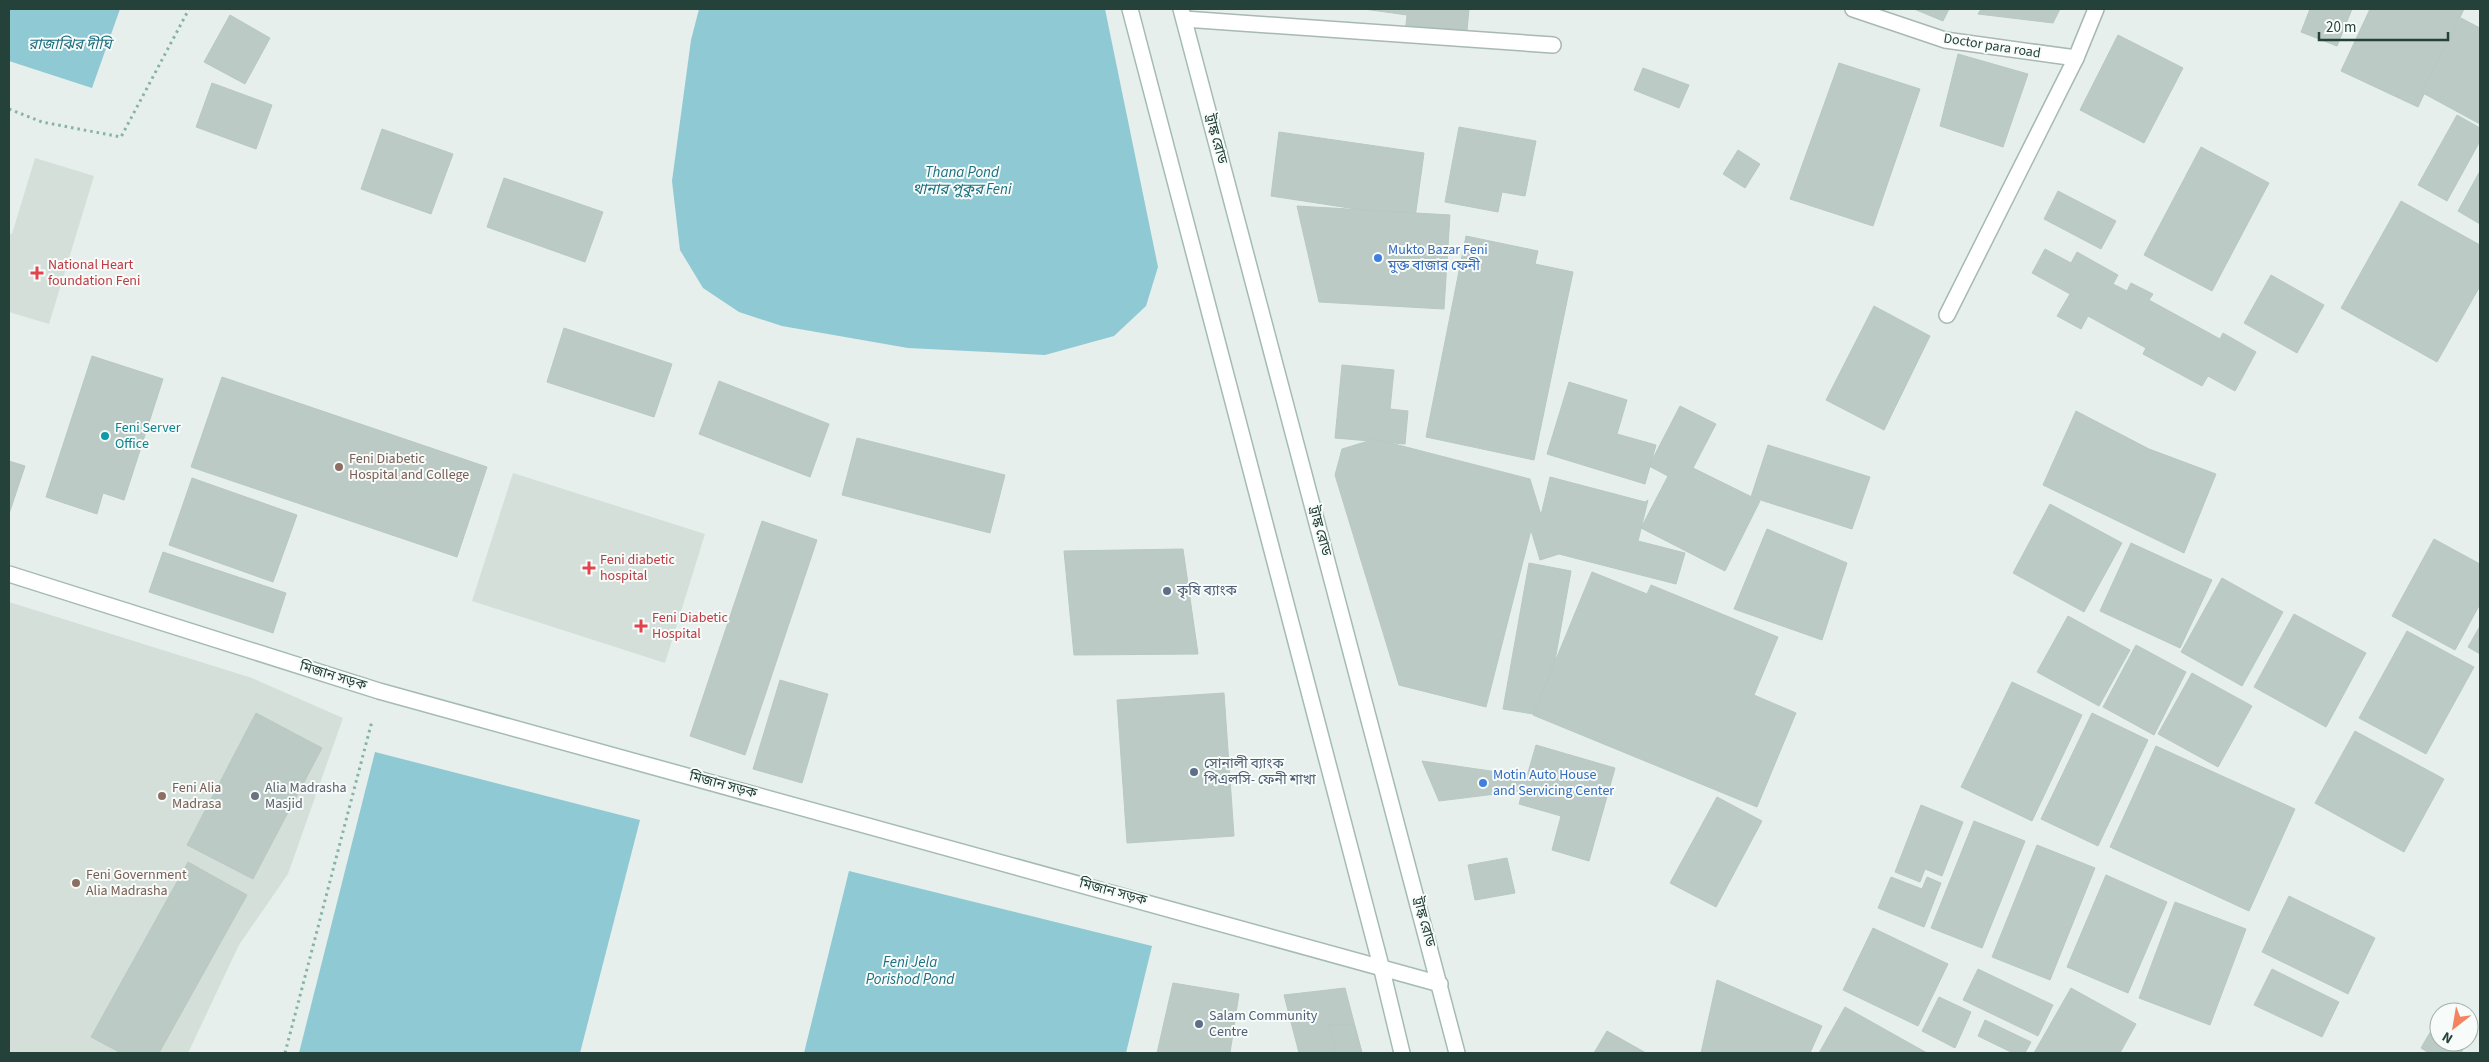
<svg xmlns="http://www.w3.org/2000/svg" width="2489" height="1062" font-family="'Source Sans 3','Noto Sans Bengali',sans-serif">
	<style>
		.built { fill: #d4dfda }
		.water { fill: #8ec9d4 }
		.building { fill: #bbcac4; stroke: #b8c9c2 }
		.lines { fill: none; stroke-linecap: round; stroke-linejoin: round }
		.minor-casing { stroke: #a8b8b2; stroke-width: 18 }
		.secondary-casing { stroke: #a4bbb3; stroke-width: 18 }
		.path { stroke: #86b3a5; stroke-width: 3; stroke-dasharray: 2.5 4; stroke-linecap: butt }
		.minor { stroke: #fff; stroke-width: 15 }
		.secondary { stroke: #fff; stroke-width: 15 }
		.shop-dot { fill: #3f7fe0; stroke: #f7fbf9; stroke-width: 2 }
		.health-dot { fill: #e0444e; stroke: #f7fbf9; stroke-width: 2 }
		.culture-dot { fill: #0f9aa8; stroke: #f7fbf9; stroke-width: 2 }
		.education-dot { fill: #8d6e63; stroke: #f7fbf9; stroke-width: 2 }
		.service-dot { fill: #5c6f8a; stroke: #f7fbf9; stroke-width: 2 }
		.worship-dot { fill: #6b7280; stroke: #f7fbf9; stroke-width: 2 }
		.labels { text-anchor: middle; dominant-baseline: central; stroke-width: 4; stroke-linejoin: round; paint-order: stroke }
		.street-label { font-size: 14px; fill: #24423a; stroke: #f7fbf9 }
		.shop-label { font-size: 14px; fill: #366cbe; stroke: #f7fbf9; text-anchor: start }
		.health-label { font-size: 14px; fill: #be3a42; stroke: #f7fbf9; text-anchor: start }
		.culture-label { font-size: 14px; fill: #0d838f; stroke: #f7fbf9; text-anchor: start }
		.education-label { font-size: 14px; fill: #785e54; stroke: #f7fbf9; text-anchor: start }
		.service-label { font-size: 14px; fill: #4e5e75; stroke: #f7fbf9; text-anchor: start }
		.worship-label { font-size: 14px; fill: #5b616d; stroke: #f7fbf9; text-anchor: start }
		.water-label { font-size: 15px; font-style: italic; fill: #1c6f80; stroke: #f7fbf9 }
	</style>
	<rect width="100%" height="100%" fill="#e6efeb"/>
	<g class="built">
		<path d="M35,158L94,176L49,324L9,312V233L12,234Z"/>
		<path d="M513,473L705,534L665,663L472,601Z"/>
		<path d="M9,602L252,678L343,718L288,874L239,945L188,1053H9Z"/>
	</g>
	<g class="water">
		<path d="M9,9H120L92,88L9,61Z"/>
		<path d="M699,9H1105L1158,267L1146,306L1114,336L1045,355L908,348L782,326L739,312L703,288L680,250L672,181L691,40Z"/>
		<path d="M375,752L640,820L580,1053H299Z"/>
		<path d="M849,871L1152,946L1126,1053H804Z"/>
	</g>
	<g class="building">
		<path d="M1364,9H1469L1466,41L1405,34L1407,15Z"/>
		<path d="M1914,9H1949L1943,21Z"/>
		<path d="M1981,9H2060L2053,23L1978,14Z"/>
		<path d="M2310,9H2352L2337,46L2301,32Z"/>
		<path d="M2370,9H2464L2418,107L2341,71Z"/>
		<path d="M230,15L270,38L245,84L204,62Z"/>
		<path d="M2461,18L2480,28V124L2421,92Z"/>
		<path d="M2118,35L2183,68L2144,143L2080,110Z"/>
		<path d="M1958,54L2028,74L2003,147L1940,126Z"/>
		<path d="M1839,63L1920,89L1873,226L1790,199Z"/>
		<path d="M1643,68L1689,85L1679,108L1634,90Z"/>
		<path d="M212,83L272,105L256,149L196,127Z"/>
		<path d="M2457,115L2480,128V141L2447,201L2418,185Z"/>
		<path d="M1459,127L1536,141L1525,196L1502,192L1498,212L1445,202Z"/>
		<path d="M382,129L453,154L431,214L361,189Z"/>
		<path d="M1279,132L1424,153L1415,218L1271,196Z"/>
		<path d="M2201,147L2269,183L2212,291L2144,255Z"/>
		<path d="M1738,150L1760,164L1745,188L1723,174Z"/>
		<path d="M2480,171V224L2458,211Z"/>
		<path d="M504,178L603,212L585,262L487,227Z"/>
		<path d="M2058,191L2116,221L2101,249L2044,219Z"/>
		<path d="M2401,201L2480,245V286L2437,362L2341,308Z"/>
		<path d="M1297,206L1450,215L1444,309L1319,302Z"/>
		<path d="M1466,236L1538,251L1535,264L1573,272L1534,460L1426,437Z"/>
		<path d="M2045,249L2071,263L2077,252L2118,275L2113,284L2127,291L2131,283L2153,294L2149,300L2220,339L2223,333L2256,352L2235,391L2208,376L2202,386L2143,354L2146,348L2088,316L2081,329L2057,316L2070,294L2032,273Z"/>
		<path d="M2271,275L2324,305L2297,353L2244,323Z"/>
		<path d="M1874,306L1930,336L1884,430L1826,400Z"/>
		<path d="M564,328L672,364L654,417L547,382Z"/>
		<path d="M92,356L163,379L124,500L103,493L97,514L46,497Z"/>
		<path d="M1342,365L1394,370L1390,409L1408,411L1405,444L1335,438Z"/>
		<path d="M222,377L487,467L457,557L191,467Z"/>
		<path d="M719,381L829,424L810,477L699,434Z"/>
		<path d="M1569,382L1627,400L1617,434L1656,445L1645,484L1547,454Z"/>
		<path d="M1680,406L1716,424L1693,468L1760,501L1725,571L1641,528L1668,476L1649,466Z"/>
		<path d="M2076,411L2149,449L2216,474L2184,553L2043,485Z"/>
		<path d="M857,438L1005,475L990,533L842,495Z"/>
		<path d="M1375,439L1530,479L1541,515L1550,477L1645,502L1648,500L1638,541L1685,553L1676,584L1559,554L1540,560L1531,530L1486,707L1399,685L1335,475L1342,449Z"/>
		<path d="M1768,445L1870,477L1852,529L1751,497Z"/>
		<path d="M9,461L25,466L9,514Z"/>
		<path d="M192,478L297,515L273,582L169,545Z"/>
		<path d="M2050,504L2122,543L2084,612L2013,573Z"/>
		<path d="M762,521L817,540L745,755L690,736Z"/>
		<path d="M1767,529L1847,563L1822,640L1734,609Z"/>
		<path d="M2434,539L2480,564V604L2455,650L2392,616Z"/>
		<path d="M2131,543L2212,580L2180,648L2100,611Z"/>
		<path d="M1183,549L1198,654L1074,655L1064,551Z"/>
		<path d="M163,552L286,593L273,633L149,592Z"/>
		<path d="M1529,563L1571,571L1545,716L1503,709Z"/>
		<path d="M1592,572L1647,594L1651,585L1778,637L1754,695L1796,713L1757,807L1533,715Z"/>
		<path d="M2222,578L2283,612L2242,686L2181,652Z"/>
		<path d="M2294,614L2366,653L2326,727L2254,687Z"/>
		<path d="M2068,616L2130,650L2099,706L2037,672Z"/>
		<path d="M2480,626V654L2468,647Z"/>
		<path d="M2407,631L2474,667L2426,754L2359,718Z"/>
		<path d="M2136,645L2186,672L2154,735L2103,707Z"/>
		<path d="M2192,673L2252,706L2218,767L2158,734Z"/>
		<path d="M780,680L828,694L802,783L753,769Z"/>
		<path d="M2012,682L2082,715L2032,821L1961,787Z"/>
		<path d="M1224,693L1234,836L1127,843L1117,700Z"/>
		<path d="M256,713L322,748L253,879L187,845Z"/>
		<path d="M2092,713L2148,740L2098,846L2041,819Z"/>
		<path d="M2355,731L2444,779L2404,852L2315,803Z"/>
		<path d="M1536,745L1615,768L1589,861L1552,850L1561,816L1519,804Z"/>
		<path d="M2156,746L2295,809L2249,911L2110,847Z"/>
		<path d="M1422,761L1532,777L1536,789L1439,801Z"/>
		<path d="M1717,797L1762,821L1716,907L1670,883Z"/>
		<path d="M1921,805L1963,822L1942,876L1925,869L1920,882L1895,872Z"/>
		<path d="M1974,821L2025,841L1982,948L1931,928Z"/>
		<path d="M2037,845L2095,868L2050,980L1992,957Z"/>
		<path d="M1507,858L1515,893L1475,900L1468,865Z"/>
		<path d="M188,862L247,895L159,1053H121L91,1037Z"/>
		<path d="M2106,875L2167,902L2128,993L2067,967Z"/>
		<path d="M1891,877L1922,889L1927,877L1941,883L1924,927L1878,908Z"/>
		<path d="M2289,896L2375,938L2348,994L2262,952Z"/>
		<path d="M2175,902L2246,929L2210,1025L2139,998Z"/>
		<path d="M1873,928L1948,964L1918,1026L1843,990Z"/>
		<path d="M1978,969L2053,1005L2038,1036L1963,1000Z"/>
		<path d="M2272,969L2339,1002L2322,1037L2254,1005Z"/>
		<path d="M1717,980L1822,1026L1810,1053H1701Z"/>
		<path d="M1173,983L1239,994L1230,1053H1157Z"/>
		<path d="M1345,988L1362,1053H1299L1284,995Z"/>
		<path d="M2071,988L2136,1024L2120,1053H2034Z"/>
		<path d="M1939,997L1971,1012L1955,1048L1922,1031Z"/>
		<path d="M1845,1007L1927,1053H1819Z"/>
		<path d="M2439,1017V1042H2467L2461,1053H2429L2421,1048Z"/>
		<path d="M1985,1020L2031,1042L2025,1053H2013L1978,1036Z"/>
		<path d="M2469,1023L2476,1027L2469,1039Z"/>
		<path d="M1354,1024L1362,1053H1336L1329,1025Z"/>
		<path d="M1607,1031L1646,1053H1594Z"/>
	</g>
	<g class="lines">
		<defs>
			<g id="minor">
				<path d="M1853,9L1945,40L2076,58"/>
				<path d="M1184,19L1553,45"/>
				<path d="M1947,315L2076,58L2096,9"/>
			</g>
			<g id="secondary">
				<path d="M1130,9L1381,966L1402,1053"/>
				<path d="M1181,9L1457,1053"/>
				<path d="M9,574L379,691L1440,984"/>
			</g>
		</defs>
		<use href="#minor" class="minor-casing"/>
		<use href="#secondary" class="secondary-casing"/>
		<g class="path">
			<path d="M9,109L42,122L121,137L189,9"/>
			<path d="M285,1053L372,721"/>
		</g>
		<use href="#minor" class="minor"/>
		<use href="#secondary" class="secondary"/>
	</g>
	<g class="shop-dot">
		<circle cx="1378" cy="258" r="5"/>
		<circle cx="1483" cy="783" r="5"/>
	</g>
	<g class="health-dot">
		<path d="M34.5 265.5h5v5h5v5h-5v5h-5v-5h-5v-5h5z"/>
		<path d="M586.5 560.5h5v5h5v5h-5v5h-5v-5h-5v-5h5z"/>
		<path d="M638.5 618.5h5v5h5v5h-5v5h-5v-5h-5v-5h5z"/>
	</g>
	<circle class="culture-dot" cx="105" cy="436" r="5"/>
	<g class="education-dot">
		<circle cx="339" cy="467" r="5"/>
		<circle cx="162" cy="796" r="5"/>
		<circle cx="76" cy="883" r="5"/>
	</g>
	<g class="service-dot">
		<circle cx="1167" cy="591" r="5"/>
		<circle cx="1194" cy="772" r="5"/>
		<circle cx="1199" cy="1024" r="5"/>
	</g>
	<circle class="worship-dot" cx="255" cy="796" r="5"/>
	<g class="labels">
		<g class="street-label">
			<text transform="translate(1992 46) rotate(9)">Doctor para road</text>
			<text transform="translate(1216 139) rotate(75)">ট্রাঙ্ক রোড</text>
			<text transform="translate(1320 531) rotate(75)">ট্রাঙ্ক রোড</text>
			<text transform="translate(333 676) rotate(17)">মিজান সড়ক</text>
			<text transform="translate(723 785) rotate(15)">মিজান সড়ক</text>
			<text transform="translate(1113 892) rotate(15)">মিজান সড়ক</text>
			<text transform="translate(1424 922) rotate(75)">ট্রাঙ্ক রোড</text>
		</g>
		<g class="shop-label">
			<text x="1388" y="250">Mukto Bazar Feni<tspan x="1388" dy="16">মুক্ত বাজার ফেনী</tspan></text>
			<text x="1493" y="775">Motin Auto House<tspan x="1493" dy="16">and Servicing Center</tspan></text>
		</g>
		<g class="health-label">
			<text x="48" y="265">National Heart<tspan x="48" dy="16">foundation Feni</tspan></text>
			<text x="600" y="560">Feni diabetic<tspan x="600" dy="16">hospital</tspan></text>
			<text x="652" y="618">Feni Diabetic<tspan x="652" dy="16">Hospital</tspan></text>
		</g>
		<g class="culture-label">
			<text x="115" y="428">Feni Server<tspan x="115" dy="16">Office</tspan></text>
		</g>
		<g class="education-label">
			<text x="349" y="459">Feni Diabetic<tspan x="349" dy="16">Hospital and College</tspan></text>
			<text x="172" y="788">Feni Alia<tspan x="172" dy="16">Madrasa</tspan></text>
			<text x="86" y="875">Feni Government<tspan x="86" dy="16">Alia Madrasha</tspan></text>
		</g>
		<g class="service-label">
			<text x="1177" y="591">কৃষি ব্যাংক</text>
			<text x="1204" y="764">সোনালী ব্যাংক<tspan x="1204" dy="16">পিএলসি- ফেনী শাখা</tspan></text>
			<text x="1209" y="1016">Salam Community<tspan x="1209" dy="16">Centre</tspan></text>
		</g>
		<g class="worship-label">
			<text x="265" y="788">Alia Madrasha<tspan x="265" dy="16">Masjid</tspan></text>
		</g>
		<g class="water-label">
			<text x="70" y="44">রাজাঝির দীঘি</text>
			<text x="962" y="172">Thana Pond<tspan x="962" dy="17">থানার পুকুর Feni</tspan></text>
			<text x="910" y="962">Feni Jela<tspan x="910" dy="17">Porishod Pond</tspan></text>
		</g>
	</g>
	<rect width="2489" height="1062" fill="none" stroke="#24423a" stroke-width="20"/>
	<g transform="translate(2454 1027) rotate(211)"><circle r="24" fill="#f7fbf9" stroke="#a3b1ad"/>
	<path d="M0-4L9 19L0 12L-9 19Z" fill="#f4845f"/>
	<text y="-8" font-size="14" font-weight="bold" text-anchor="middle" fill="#24423a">N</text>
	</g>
	<path d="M2319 32v8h129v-8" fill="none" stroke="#24423a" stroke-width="2.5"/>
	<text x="2326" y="32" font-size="15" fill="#24423a" stroke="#f7fbf9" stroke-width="4" paint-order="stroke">20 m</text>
</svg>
